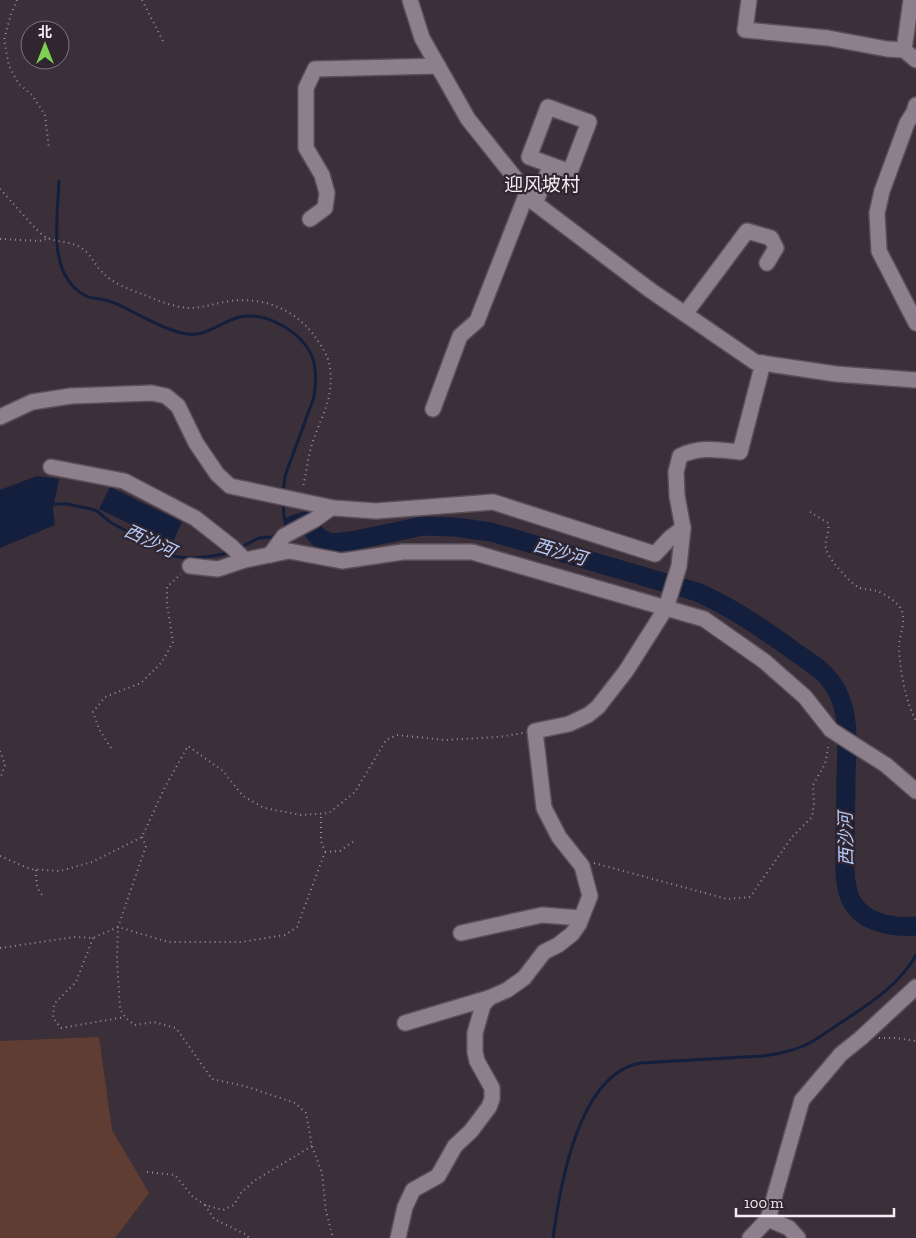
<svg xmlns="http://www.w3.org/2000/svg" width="916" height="1238" font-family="'Zilla Slab','Noto Sans SC',serif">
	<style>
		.green { fill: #603d32 }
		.water { fill: #131f3c }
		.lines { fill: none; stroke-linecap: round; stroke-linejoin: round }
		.stream { stroke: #131f3c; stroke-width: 3 }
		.river { stroke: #131f3c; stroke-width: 19 }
		.minor-casing { stroke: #594f58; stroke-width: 18 }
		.path { stroke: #998f98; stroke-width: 2; stroke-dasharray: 1 4; stroke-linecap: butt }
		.minor { stroke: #8d7f8b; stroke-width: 15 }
		.labels { text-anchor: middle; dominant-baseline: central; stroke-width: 4.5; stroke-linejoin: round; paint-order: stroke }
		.water-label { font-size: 18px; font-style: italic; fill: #b5ccfb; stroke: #31262f }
		.quarter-label { font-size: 19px; fill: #f5edf4; stroke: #31262f }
	</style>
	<rect width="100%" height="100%" fill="#3b2f39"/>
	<path class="green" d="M99,1037L112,1130L149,1193L115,1238H0V1041Z"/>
	<g class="water">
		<path d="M37,476L59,479L53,509L55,525L0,548V490Z"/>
		<path d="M110,487L182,522L172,544L99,509Z"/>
	</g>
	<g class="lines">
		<g class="stream">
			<path d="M59,181C58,219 46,275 86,296C92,299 99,298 105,300C115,302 124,307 133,312C149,320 179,337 197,334C212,332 224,321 239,317C266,311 304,333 313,359C317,372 316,384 314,397L285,476L283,493"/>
			<path d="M283,502L284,517L287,528L285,529"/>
			<path d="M52,504H67L91,509L97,511L110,522L172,556C192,560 212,557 232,552"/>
			<path d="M239,548L259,538L272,537L279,532"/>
			<path d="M553,1238C560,1186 578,1075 640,1063L762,1056C776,1054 790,1052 803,1046C814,1042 823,1034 833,1028C862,1008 898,988 916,955"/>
		</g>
		<path class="river" d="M293,525L305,521L319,538L332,543L351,541L423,526L455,527L491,532L697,592C741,611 779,641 818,668C853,697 847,737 846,777C846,801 845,826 845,850C845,864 844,881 849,895C858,922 891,928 916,926"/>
		<defs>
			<g id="minor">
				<path d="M410,0L422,38L468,119L535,203L650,290L755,362L836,374L916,380"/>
				<path d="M749,0L745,30L828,38L887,49L904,50L916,60"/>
				<path d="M904,50L911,0"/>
				<path d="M916,105L914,112L907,123L882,191L877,213L879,251L916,323"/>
				<path d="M535,203L551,165L570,172L589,122L548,107L529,157L551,165"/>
				<path d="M310,219L325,208L327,193L322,175L306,148V88L315,69L438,66"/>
				<path d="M685,314L747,231L771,238L776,248L767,263"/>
				<path d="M433,409L460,336L477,321L527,193"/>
				<path d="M0,417L32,402L71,396L152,393L166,396L178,406L196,443L217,474L230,486L334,508L376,511L493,502L655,554L670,538L683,528"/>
				<path d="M51,467L124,481L195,518L232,547L245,560"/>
				<path d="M270,555L284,536L314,520L331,508"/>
				<path d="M190,566L218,569L245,560L289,551L342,561L403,552H472L704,619L764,661L805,697L831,730L886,765L916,791"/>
				<path d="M461,933L542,915L581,918"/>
				<path d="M405,1023L489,998"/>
				<path d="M768,1219L789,1228L798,1238"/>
				<path d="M398,1238L405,1207L413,1190L438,1176L455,1146L471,1131L489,1107L492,1099V1088L477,1061L475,1052V1033L483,1005L489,998L507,990L524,978L544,952L558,945L572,934L579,924L590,896L582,866L559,837L544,808L535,731L569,724L588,715L598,707L626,671L666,608L679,566L683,528L677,496L676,472L680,456C700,446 719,450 740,452L763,363"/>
				<path d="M750,1238L768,1219L802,1100L841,1054L861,1038L916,987"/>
			</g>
		</defs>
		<use href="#minor" class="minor-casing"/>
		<g class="path">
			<path d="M17,0L11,14L4,40L9,66L18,83L32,95L45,115L49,149"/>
			<path d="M142,0L164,43"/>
			<path d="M0,189C10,199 37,233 47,238C59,243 73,241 83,249C91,255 95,265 102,272C112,283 128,289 142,294C156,300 173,307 189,308C203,308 216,303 230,301C262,297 293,308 313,334C320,344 329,356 330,368C334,400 321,416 312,444C308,458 306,473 303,488"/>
			<path d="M0,239L39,241L50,238"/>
			<path d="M810,512L828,523C830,532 824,540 826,549C828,558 850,583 858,587C864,590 871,589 877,591C884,593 898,603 901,609C907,619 899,636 899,647C900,671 905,700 916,721"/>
			<path d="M111,748L99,729L93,712L105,697L141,683L162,662L173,642L167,604V587L181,574"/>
			<path d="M0,751L5,765L0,779"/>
			<path d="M142,837L146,846L118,927L117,959L120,1009L125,1017L134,1025L154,1022L176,1028L212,1079L248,1087L295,1103L306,1113L312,1146L322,1173L326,1211L333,1238"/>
			<path d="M325,852L340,851L354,841"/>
			<path d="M0,856L30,869L60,871L92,862L142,837L165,787L188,746L223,771L243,796L264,808L301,815L329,813L355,792L386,740L397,735L445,740L498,737L523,733"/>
			<path d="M594,863L727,899L750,897L792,837L812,817L814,804L813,785L825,764L829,743"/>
			<path d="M36,870C36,880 36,892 45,897"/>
			<path d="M93,938L76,982L54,1004L53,1018L61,1028L125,1017"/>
			<path d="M0,948L75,937L93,938L118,927L168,942H241L285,935L297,927L325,852L321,841V814"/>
			<path d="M879,1038H896L916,1041"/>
			<path d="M147,1172L175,1175L193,1197L205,1205L223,1210L234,1205L241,1193L254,1181L312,1146"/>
			<path d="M205,1205L214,1219L247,1235L249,1238"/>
		</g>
		<use href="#minor" class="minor"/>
	</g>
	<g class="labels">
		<g class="water-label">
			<text transform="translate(150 541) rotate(25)">西沙河</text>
			<text transform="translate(560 552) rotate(16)">西沙河</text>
			<text transform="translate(846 839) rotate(-91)">西沙河</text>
		</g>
		<g class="quarter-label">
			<text x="542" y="184">迎风坡村</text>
		</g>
	</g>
	<g transform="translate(45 45)"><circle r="24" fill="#31262f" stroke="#7f767e"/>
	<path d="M0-4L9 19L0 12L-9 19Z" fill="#7ed053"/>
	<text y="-8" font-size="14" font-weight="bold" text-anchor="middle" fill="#f5edf4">北</text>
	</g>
	<path d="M736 1208v8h158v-8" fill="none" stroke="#f5edf4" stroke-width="2.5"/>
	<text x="744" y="1208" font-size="15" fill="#f5edf4" stroke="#31262f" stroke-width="4" paint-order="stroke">100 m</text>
</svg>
